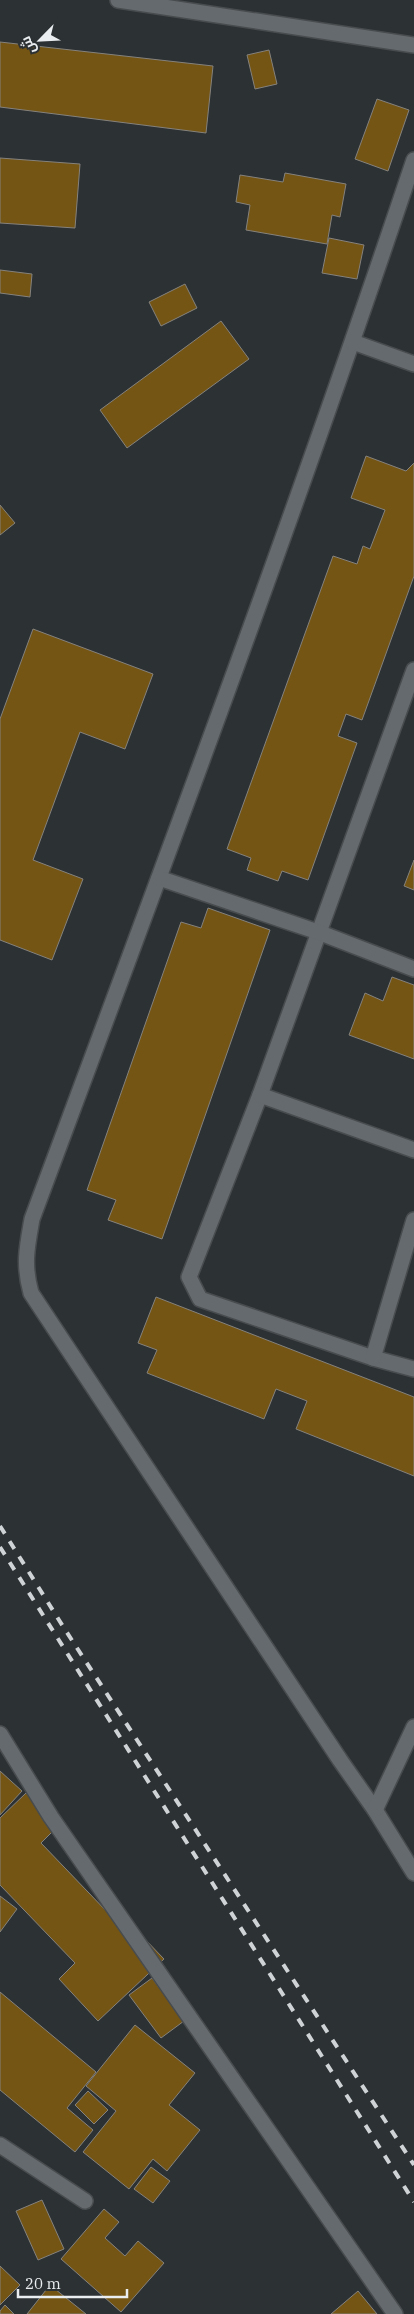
<svg xmlns="http://www.w3.org/2000/svg" width="414" height="2314" font-family="'IBM Plex Serif',Cairo,serif">
	<style>
		.building { fill: #745514; stroke: #85827d }
		.lines { fill: none; stroke-linecap: round; stroke-linejoin: round }
		.minor-casing { stroke: #484c4e; stroke-width: 18 }
		.minor { stroke: #656a6e; stroke-width: 15 }
		.rail { stroke: #d0d3d6; stroke-width: 4; stroke-dasharray: 9 9; stroke-linecap: butt }
	</style>
	<rect width="100%" height="100%" fill="#2c3134"/>
	<g class="building">
		<path d="M0,42L213,66L206,133L0,107Z"/>
		<path d="M269,50L277,84L255,89L247,55Z"/>
		<path d="M377,99L409,110L388,171L355,159Z"/>
		<path d="M0,158L80,164L75,228L0,223Z"/>
		<path d="M285,173L346,184L340,217L332,215L327,244L246,230L250,205L236,202L240,175L283,182Z"/>
		<path d="M329,238L364,245L357,279L322,273Z"/>
		<path d="M0,270L32,274L30,297L0,293Z"/>
		<path d="M185,284L197,308L161,326L149,302Z"/>
		<path d="M221,321L249,359L127,448L100,410Z"/>
		<path d="M366,456L406,471L414,463V576L362,720L346,714L338,736L357,743L308,880L282,871L278,881L247,870L251,858L227,849L333,556L357,564L363,546L370,549L385,510L351,498Z"/>
		<path d="M0,505L15,523L0,535Z"/>
		<path d="M33,629L153,674L125,749L80,732L33,860L83,879L52,960L0,940V719Z"/>
		<path d="M414,860V890L404,886Z"/>
		<path d="M208,908L270,930L162,1239L108,1220L116,1200L87,1190L181,922L201,928Z"/>
		<path d="M392,977L414,985V1059L349,1035L365,993L383,1001Z"/>
		<path d="M156,1297L414,1397V1476L296,1429L307,1401L276,1389L264,1419L147,1373L157,1350L138,1343Z"/>
		<path d="M0,1771L22,1791L0,1815Z"/>
		<path d="M26,1793L58,1826L41,1843L111,1916L117,1910L164,1959L98,2021L59,1979L75,1963L0,1885V1818Z"/>
		<path d="M0,1896L17,1909L0,1932Z"/>
		<path d="M152,1978L184,2021L161,2038L129,1995Z"/>
		<path d="M0,1992L96,2072L67,2108L93,2130L75,2152L0,2090Z"/>
		<path d="M135,2025L195,2073L169,2105L200,2130L167,2171L153,2159L129,2189L83,2152L116,2111L86,2086Z"/>
		<path d="M88,2091L108,2110L94,2124L75,2105Z"/>
		<path d="M151,2167L170,2181L153,2203L134,2189Z"/>
		<path d="M42,2200L64,2249L38,2260L16,2211Z"/>
		<path d="M104,2209L119,2222L105,2238L125,2256L138,2241L164,2263L121,2312L61,2259Z"/>
		<path d="M0,2266L20,2285L0,2305Z"/>
		<path d="M50,2285L86,2314H27Z"/>
		<path d="M358,2291L377,2314H331Z"/>
		<path d="M5,2305L14,2314H0V2311Z"/>
	</g>
	<g class="lines">
		<defs>
			<g id="minor">
				<path d="M118,0L414,45"/>
				<path d="M414,160C295,516 163,867 32,1219C27,1247 23,1264 31,1293L340,1760L375,1810L414,1873"/>
				<path d="M353,342L414,364"/>
				<path d="M414,670L260,1095L189,1277L200,1299L373,1358L414,1369"/>
				<path d="M159,878L318,932L414,969"/>
				<path d="M260,1095L414,1150"/>
				<path d="M373,1358L414,1220"/>
				<path d="M0,1734L51,1817L395,2314"/>
				<path d="M375,1810L414,1727"/>
				<path d="M0,2145L85,2201"/>
			</g>
		</defs>
		<use href="#minor" class="minor-casing"/>
		<use href="#minor" class="minor"/>
		<g class="rail">
			<path d="M0,1526L64,1628L414,2165"/>
			<path d="M0,1547L414,2202"/>
		</g>
	</g>
	<g transform="translate(40 40) rotate(246)" stroke="#2c3134" stroke-width="4" paint-order="stroke">
	<path d="M0-4L9 19L0 12L-9 19Z" fill="#ebeef0"/>
	<text y="-8" font-size="14" font-weight="bold" text-anchor="middle" fill="#ebeef0">ش</text>
	</g>
	<path d="M18 2289v8h109v-8" fill="none" stroke="#ebeef0" stroke-width="2.5"/>
	<text x="25" y="2289" font-size="15" fill="#ebeef0" stroke="#2c3134" stroke-width="4" paint-order="stroke">20 m</text>
</svg>
